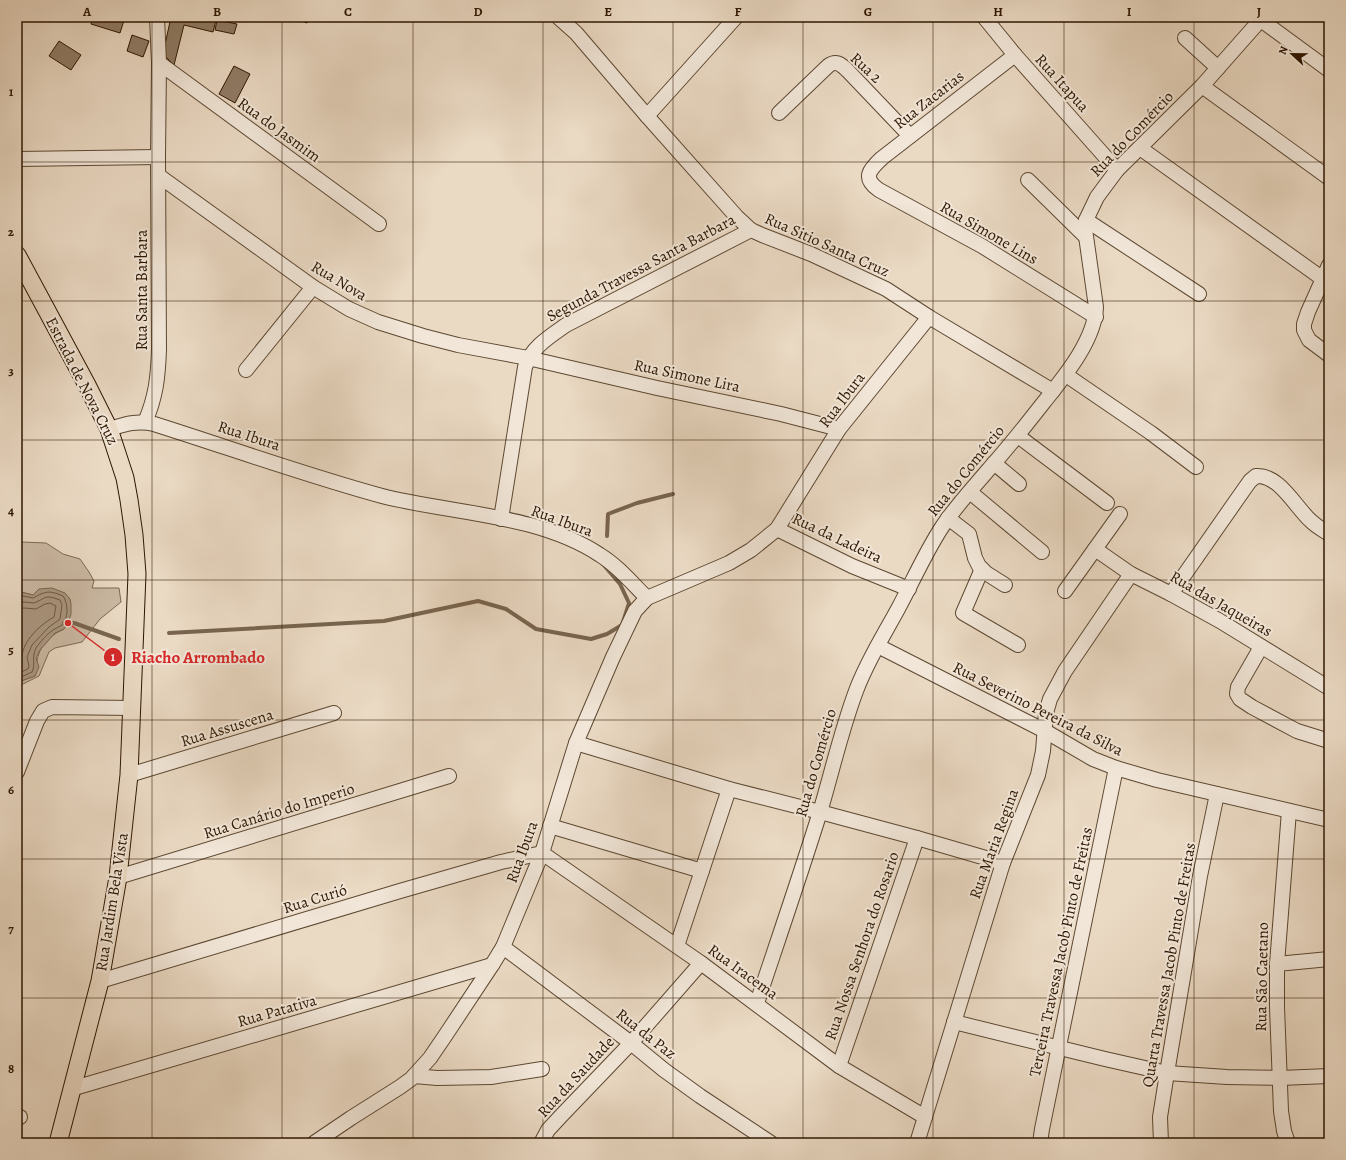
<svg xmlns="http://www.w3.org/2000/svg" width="1346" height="1160" font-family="Alegreya,serif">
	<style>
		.green { fill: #cab8a2; stroke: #7c6852 }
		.water { fill: #aa9781; stroke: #78644e }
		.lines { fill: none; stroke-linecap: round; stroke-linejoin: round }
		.shore { stroke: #6c5741; stroke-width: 1 }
		.stream { stroke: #78644e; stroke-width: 4 }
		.building { fill: #907c66; stroke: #2e1701 }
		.minor-casing { stroke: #5d4832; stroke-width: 16 }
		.major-casing { stroke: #2e1701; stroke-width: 19 }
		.minor { stroke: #f1e6d8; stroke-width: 14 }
		.major { stroke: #ead9c3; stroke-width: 17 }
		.grid { fill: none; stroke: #2e1701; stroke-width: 1; stroke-opacity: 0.55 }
		.labels { text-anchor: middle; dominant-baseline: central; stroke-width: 4; stroke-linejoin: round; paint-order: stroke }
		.street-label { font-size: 16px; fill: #2e1701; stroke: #f1e6d8 }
		.leader { fill: none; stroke: #d62828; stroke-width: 1.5 }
		.callout-dot { fill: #d62828; stroke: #f1e6d8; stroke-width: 1.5 }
		.mark-label { font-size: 12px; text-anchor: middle; font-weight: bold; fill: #fff }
		.callout-label { font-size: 17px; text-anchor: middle; font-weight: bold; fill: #d62828; stroke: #f1e6d8; stroke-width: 4; stroke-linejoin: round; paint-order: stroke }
		.neatline { fill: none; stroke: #2e1701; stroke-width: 1.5 }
		.grid-label { font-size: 13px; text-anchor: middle; font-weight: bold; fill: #2e1701 }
	</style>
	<rect width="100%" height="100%" fill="#ead9c3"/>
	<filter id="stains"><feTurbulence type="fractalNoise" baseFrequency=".005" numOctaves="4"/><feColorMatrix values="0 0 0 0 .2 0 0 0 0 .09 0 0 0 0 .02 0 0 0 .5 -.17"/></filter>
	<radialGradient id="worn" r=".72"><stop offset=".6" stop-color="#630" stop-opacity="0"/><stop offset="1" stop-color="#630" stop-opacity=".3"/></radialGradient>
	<path class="green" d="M22,542L46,543L63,554L80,559L89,572L94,581L92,588H119L121,602L100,619L82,642L55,648L49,652L39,676L17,687V681H21L35,676C37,652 41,640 64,629L33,595L21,592L17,595V543Z"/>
	<path class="water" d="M52,588L65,593L70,599L71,604V614L68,623L64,629L55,633L40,650L36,658L39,667L35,676L21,681H17V595L21,592L33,595L39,589Z"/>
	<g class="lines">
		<g class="shore">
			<path d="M17,598L23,596L33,598C46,591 49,590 63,596C68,603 69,618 62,625C59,627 56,628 53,630C47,634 40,642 36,648C31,658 36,664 32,672L21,677H17"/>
			<path d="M17,603L24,602L34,603C47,598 44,594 60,600L62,605L60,619L49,627L32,645L27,657L29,666L28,669L21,672H17"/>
			<path d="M17,609L24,608L36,609L45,604L50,603L56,606L54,617C38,626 19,644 22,664L17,666"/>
		</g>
		<g class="stream">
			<path d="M607,536L608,514L637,503L673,494"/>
			<path d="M64,623H74L119,639"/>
			<path d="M169,633L384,621L478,601L506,609L536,629L591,639L607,634L622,625L629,603L620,584L603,564"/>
		</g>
	</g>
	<g class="building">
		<path d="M93,17H125L120,33L91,24Z"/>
		<path d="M171,17H203L216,20L213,32L184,25L174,65L163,54Z"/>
		<path d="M217,17H233L231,22Z"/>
		<path d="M293,17H309L307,23L293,18Z"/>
		<path d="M217,20L237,24L234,34L215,30Z"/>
		<path d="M132,35L149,41L143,57L127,51Z"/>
		<path d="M59,41L81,55L71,70L49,56Z"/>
		<path d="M234,66L250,74L235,103L219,94Z"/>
	</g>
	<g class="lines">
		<defs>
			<g id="minor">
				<path d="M558,17L576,33L647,116L736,216L751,230L762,235L811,254L886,289L929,317L1053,391"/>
				<path d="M984,17L1015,55L1117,170"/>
				<path d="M1257,17L1329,70"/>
				<path d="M1185,38L1218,68"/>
				<path d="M1015,55L882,158C869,170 862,178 879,190L982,246L1096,317"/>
				<path d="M159,63L379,224"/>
				<path d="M1202,86L1329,178"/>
				<path d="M779,113L828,66C836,60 841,64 848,71L910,136"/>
				<path d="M647,116L736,17"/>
				<path d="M1140,148L1323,279"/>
				<path d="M17,159L158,157"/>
				<path d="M159,176L313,287L349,309L378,322L423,336L458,345L528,358L657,388L781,414L839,429"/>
				<path d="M1028,180L1085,236"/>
				<path d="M1086,220L1199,294"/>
				<path d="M1329,265L1308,312L1304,324V330L1309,340L1329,355"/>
				<path d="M246,370L313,287"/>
				<path d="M1066,375L1151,433L1196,467"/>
				<path d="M145,422C156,397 158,377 159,350L158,157L159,63L157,17"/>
				<path d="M109,429C125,424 138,420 154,424C230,448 305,475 382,496C453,514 538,514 600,555C618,566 632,583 647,598"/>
				<path d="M1018,436L1107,503"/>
				<path d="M994,463L1019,484"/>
				<path d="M970,492L1042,552"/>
				<path d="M948,518L969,534L975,558L979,566L986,573L1005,585"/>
				<path d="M501,519L525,367C532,347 549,337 566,325L751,230"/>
				<path d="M777,529L852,566L909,589"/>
				<path d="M1095,549L1131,574L1171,594L1220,621L1329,688"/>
				<path d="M982,569L963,613L1018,645"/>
				<path d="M1065,591L1120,514"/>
				<path d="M1171,594L1238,498L1250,481L1256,476C1279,474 1296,508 1311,521C1316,526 1323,530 1329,534"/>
				<path d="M878,646L1045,731L1093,759L1116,768L1157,780L1329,820"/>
				<path d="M1261,647L1238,687L1237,694L1240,699L1252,707L1297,731L1329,741"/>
				<path d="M576,743L729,789L820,812L917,838L1003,863"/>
				<path d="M17,772L37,721L43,711L52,707L132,708"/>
				<path d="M129,775L334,713"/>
				<path d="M550,826L702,871"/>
				<path d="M118,877L449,776"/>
				<path d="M677,946L729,789"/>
				<path d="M503,947L631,1043L664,1070L700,1096L771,1143"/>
				<path d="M1277,964L1329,959"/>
				<path d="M100,981L400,891L501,862L542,853L701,963L839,1066L925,1117"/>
				<path d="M757,1003C778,940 800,876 820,812C832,772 841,731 856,691C867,661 884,635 899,607C913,581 925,553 942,527C955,507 973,488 989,469C1008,448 1026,425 1044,402C1064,377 1095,340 1096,307L1085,229L1086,220L1097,197L1117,170L1202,86L1263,17"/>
				<path d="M954,1022L1105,1059L1167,1073L1227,1077L1280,1078L1329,1076"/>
				<path d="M839,1066L917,838"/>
				<path d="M414,1076L437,1078L491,1077L542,1069"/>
				<path d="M71,1089L492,965"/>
				<path d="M17,1117H20"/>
				<path d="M314,1143L351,1118L400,1087L411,1079L430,1058L445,1036L492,965L503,947L542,853L576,743L613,657L635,611L647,598L729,563L751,550L777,529L839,429L929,317"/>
				<path d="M541,1143L548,1130L560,1117L631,1043L701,963"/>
				<path d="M917,1143L1003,863L1038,775L1043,751L1046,713L1050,699L1065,671L1131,574"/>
				<path d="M1040,1143L1042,1129L1116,768"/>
				<path d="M1161,1143L1160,1117L1167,1073L1200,876L1217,794"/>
				<path d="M1288,1143L1284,1131L1281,1111L1277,1007V964L1289,811"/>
			</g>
			<path id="major" d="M17,255L87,385L109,429L125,478L129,500L134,535L137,574L129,775L118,877L100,981L58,1143"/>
		</defs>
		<use href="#minor" class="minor-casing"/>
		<use href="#major" class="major-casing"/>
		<use href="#minor" class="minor"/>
		<use href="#major" class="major"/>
	</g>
	<path class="grid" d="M152,17V1143M282,17V1143M413,17V1143M543,17V1143M673,17V1143M803,17V1143M933,17V1143M1064,17V1143M1194,17V1143M17,162H1329M17,301H1329M17,440H1329M17,580H1329M17,720H1329M17,859H1329M17,998H1329"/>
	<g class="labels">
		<g class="street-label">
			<text transform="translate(866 68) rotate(43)">Rua 2</text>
			<text transform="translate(1062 83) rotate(48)">Rua Itapua</text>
			<text transform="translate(929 100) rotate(-38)">Rua Zacarias</text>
			<text transform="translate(279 130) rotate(36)">Rua do Jasmim</text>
			<text transform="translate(1132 134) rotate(-46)">Rua do Comércio</text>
			<text transform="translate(989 233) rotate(30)">Rua Simone Lins</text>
			<text transform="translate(827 245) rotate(24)">Rua Sitio Santa Cruz</text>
			<text transform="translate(641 268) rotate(-28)">Segunda Travessa Santa Barbara</text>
			<text transform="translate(339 281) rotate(31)">Rua Nova</text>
			<text transform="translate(142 290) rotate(-90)">Rua Santa Barbara</text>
			<text transform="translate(687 376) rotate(12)">Rua Simone Lira</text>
			<text transform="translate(82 381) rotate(63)">Estrada de Nova Cruz</text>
			<text transform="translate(842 400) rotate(-53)">Rua Ibura</text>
			<text transform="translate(249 436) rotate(18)">Rua Ibura</text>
			<text transform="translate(966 471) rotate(-51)">Rua do Comércio</text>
			<text transform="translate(562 521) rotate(20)">Rua Ibura</text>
			<text transform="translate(837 538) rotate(25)">Rua da Ladeira</text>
			<text transform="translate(1221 604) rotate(30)">Rua das Jaqueiras</text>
			<text transform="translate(1038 709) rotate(27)">Rua Severino Pereira da Silva</text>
			<text transform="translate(227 728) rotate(-17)">Rua Assuscena</text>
			<text transform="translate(816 763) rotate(-74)">Rua do Comércio</text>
			<text transform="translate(279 811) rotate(-17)">Rua Canário do Imperio</text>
			<text transform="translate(994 844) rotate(-70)">Rua Maria Regina</text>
			<text transform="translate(522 852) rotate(-70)">Rua Ibura</text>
			<text transform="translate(315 899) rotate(-17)">Rua Curió</text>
			<text transform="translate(112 902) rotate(-81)">Rua Jardim Bela Vista</text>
			<text transform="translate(862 946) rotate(-71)">Rua Nossa Senhora do Rosario</text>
			<text transform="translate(1061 952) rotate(-78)">Terceira Travessa Jacob Pinto de Freitas</text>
			<text transform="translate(1169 965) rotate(-80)">Quarta Travessa Jacob Pinto de Freitas</text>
			<text transform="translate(743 972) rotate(36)">Rua Iracema</text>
			<text transform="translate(1262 977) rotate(-89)">Rua São Caetano</text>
			<text transform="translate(277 1011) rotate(-16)">Rua Patativa</text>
			<text transform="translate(646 1034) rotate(38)">Rua da Paz</text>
			<text transform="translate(576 1077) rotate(-47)">Rua da Saudade</text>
		</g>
	</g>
	<path class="leader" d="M68 623L113 657"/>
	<g class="callout-dot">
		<circle cx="68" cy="623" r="4"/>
		<circle cx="113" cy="657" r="10"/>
	</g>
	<g class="mark-label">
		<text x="113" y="661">1</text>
	</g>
	<g class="callout-label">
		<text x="198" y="663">Riacho Arrombado</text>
	</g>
	<rect width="1346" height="1160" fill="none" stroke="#ead9c3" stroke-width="44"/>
	<g transform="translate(1292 54) rotate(292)" stroke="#f1e6d8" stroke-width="3" paint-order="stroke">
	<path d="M0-3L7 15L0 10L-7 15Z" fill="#2e1701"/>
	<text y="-6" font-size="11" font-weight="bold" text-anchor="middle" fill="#2e1701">N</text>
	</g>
	<rect x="22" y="22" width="1302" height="1116" class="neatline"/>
	<g class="grid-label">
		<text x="87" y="16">A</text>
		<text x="217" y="16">B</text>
		<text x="348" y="16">C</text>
		<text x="478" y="16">D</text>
		<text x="608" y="16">E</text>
		<text x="738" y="16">F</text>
		<text x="868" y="16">G</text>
		<text x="998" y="16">H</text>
		<text x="1129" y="16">I</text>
		<text x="1259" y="16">J</text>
		<text x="11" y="96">1</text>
		<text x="11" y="236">2</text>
		<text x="11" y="375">3</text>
		<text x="11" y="515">4</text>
		<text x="11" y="654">5</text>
		<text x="11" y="794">6</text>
		<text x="11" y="933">7</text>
		<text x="11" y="1073">8</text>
	</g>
	<rect width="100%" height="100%" filter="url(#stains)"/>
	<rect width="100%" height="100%" fill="url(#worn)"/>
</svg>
